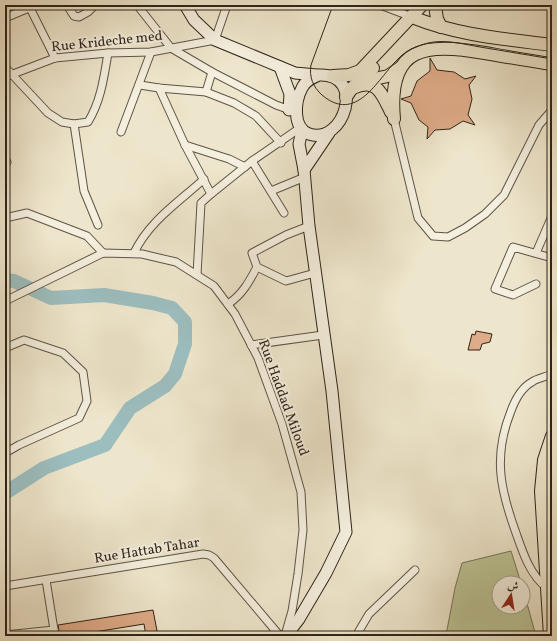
<svg xmlns="http://www.w3.org/2000/svg" width="557" height="641" font-family="Vollkorn,Amiri,serif">
	<style>
		.green { fill: #bcc496; stroke: #747458 }
		.lines { fill: none; stroke-linecap: round; stroke-linejoin: round }
		.river { stroke: #9cbebf; stroke-width: 14 }
		.building { fill: #dfac89; stroke: #2d241a }
		.street-casing { stroke: #5d5446; stroke-width: 9 }
		.secondary-casing { stroke: #2d241a; stroke-width: 13 }
		.primary-casing { stroke: #2d241a; stroke-width: 14 }
		.street { stroke: #f4efde; stroke-width: 7 }
		.secondary { stroke: #f4efde; stroke-width: 11 }
		.primary { stroke: #eee6cc; stroke-width: 12 }
		.tram { stroke: #2d241a; stroke-width: 1 }
		.labels { text-anchor: middle; dominant-baseline: central; stroke-width: 4; stroke-linejoin: round; paint-order: stroke }
		.street-label { font-size: 14px; fill: #2d241a; stroke: #f4efde }
	</style>
	<rect width="100%" height="100%" fill="#eee6cc"/>
	<filter id="stains"><feTurbulence type="fractalNoise" baseFrequency=".005" numOctaves="4"/><feColorMatrix values="0 0 0 0 .2 0 0 0 0 .09 0 0 0 0 .02 0 0 0 .5 -.17"/></filter>
	<radialGradient id="worn" r=".72"><stop offset=".6" stop-color="#630" stop-opacity="0"/><stop offset="1" stop-color="#630" stop-opacity=".3"/></radialGradient>
	<path class="green" d="M511,551L521,583H499V607H523V589L536,636H444L447,630L455,588L462,563Z"/>
	<g class="lines">
		<path class="river" d="M5,280L14,281L51,298L104,295L153,303L172,308L185,322V344L175,374L165,386L130,408L105,445L44,468L5,493"/>
	</g>
	<g class="building">
		<path d="M430,58L437,70L454,72L465,79L476,76L469,85L472,99L468,115L475,125L463,121L450,129L435,130L427,139L428,127L419,120L411,103L401,99L411,96L417,81L430,71Z"/>
		<path d="M476,331L492,334L490,342L482,344L480,350H468L472,334L475,335Z"/>
		<path d="M153,610L158,636H146L144,624L70,636H60L58,625Z"/>
	</g>
	<g class="lines">
		<defs>
			<g id="street">
				<path d="M67,5L74,16L79,17L88,12L95,5"/>
				<path d="M137,5L171,48L212,72L276,105L293,111"/>
				<path d="M380,5L412,17"/>
				<path d="M30,8L55,58"/>
				<path d="M5,18L36,5"/>
				<path d="M5,67L48,113L62,122L74,124L84,191L98,225"/>
				<path d="M5,77L55,58L108,53L151,52L215,40L227,5"/>
				<path d="M140,85L159,88L206,92L234,103L256,116L281,143"/>
				<path d="M159,88L185,145L211,194L252,161L300,128"/>
				<path d="M206,92L212,72"/>
				<path d="M394,119L418,218L433,236L448,237L465,228L485,214L504,195L539,125L552,110"/>
				<path d="M74,124L88,122C101,101 104,77 108,53"/>
				<path d="M121,132L151,52"/>
				<path d="M185,145L229,159L245,167"/>
				<path d="M5,158L7,162"/>
				<path d="M252,161L284,213"/>
				<path d="M271,191L305,177"/>
				<path d="M5,218L27,213L87,236L103,253"/>
				<path d="M309,226L286,235L252,253L257,267L286,281L315,273"/>
				<path d="M134,253C149,221 179,202 204,179"/>
				<path d="M536,253L552,216"/>
				<path d="M197,275L201,203L211,194"/>
				<path d="M536,284L513,295L495,289L513,247L552,258"/>
				<path d="M5,301L103,253L142,254L176,262L214,286L235,314L258,358L282,424L301,492L303,530L298,574L292,611L286,632"/>
				<path d="M228,304C242,295 249,282 257,267"/>
				<path d="M251,345L323,335"/>
				<path d="M5,348L24,340L63,353L83,372L87,401L79,418L19,445L5,453"/>
				<path d="M46,580L55,636"/>
				<path d="M5,586L203,554L209,555L214,558L280,636"/>
				<path d="M547,588C530,575 523,553 516,533C500,489 493,456 511,411C515,400 521,388 532,382C537,378 546,377 552,374"/>
				<path d="M5,635L54,630"/>
				<path d="M356,636L369,614L415,570"/>
			</g>
			<g id="secondary">
				<path d="M185,5L194,20L215,40L295,73L317,75"/>
				<path d="M280,67L290,94L289,110"/>
				<path d="M319,75C367,73 344,146 309,134C292,128 295,101 302,88C305,81 312,78 319,75Z"/>
				<path d="M304,170L329,133"/>
				<path d="M286,636L299,619L326,573L346,532L332,391L309,226L304,170L299,144L302,130"/>
			</g>
			<g id="primary">
				<path d="M435,5L437,19L441,27"/>
				<path d="M412,17C456,35 505,39 552,45"/>
				<path d="M333,76L349,75L360,71L422,5"/>
				<path d="M360,82L388,76L400,68"/>
				<path d="M353,88C377,77 382,94 391,112"/>
				<path d="M346,97L352,88L373,68"/>
				<path d="M394,119C387,45 426,43 485,53C508,57 530,61 552,64"/>
				<path d="M550,636L541,491L544,460L552,436"/>
			</g>
		</defs>
		<use href="#street" class="street-casing"/>
		<use href="#secondary" class="secondary-casing"/>
		<use href="#primary" class="primary-casing"/>
		<use href="#street" class="street"/>
		<use href="#secondary" class="secondary"/>
		<use href="#primary" class="primary"/>
		<g class="tram">
			<path d="M333,5L311,65C309,77 313,87 322,95C356,124 377,80 397,60C405,51 416,46 428,43C445,39 463,44 480,47C504,51 528,55 552,59"/>
			<path d="M552,457L550,476L552,529"/>
		</g>
	</g>
	<g class="labels">
		<g class="street-label">
			<text transform="translate(107 42) rotate(-6)">Rue Krideche med</text>
			<text transform="translate(283 398) rotate(70)">Rue Haddad Miloud</text>
			<text transform="translate(147 551) rotate(-9)">Rue Hattab Tahar</text>
		</g>
	</g>
	<rect width="557" height="641" fill="none" stroke="#eee6cc" stroke-width="20"/>
	<rect x="6" y="6" width="545" height="629" fill="none" stroke="#2d241a" stroke-width="2"/>
	<rect x="10" y="10" width="537" height="621" fill="none" stroke="#2d241a"/>
	<g transform="translate(511 595) rotate(12)"><circle r="19" fill="#f4efde" stroke="#a49e90"/>
	<path d="M0-3L7 15L0 10L-7 15Z" fill="#8f2418"/>
	<text y="-6" font-size="11" font-weight="bold" text-anchor="middle" fill="#2d241a">ش</text>
	</g>
	<rect width="100%" height="100%" filter="url(#stains)"/>
	<rect width="100%" height="100%" fill="url(#worn)"/>
</svg>
